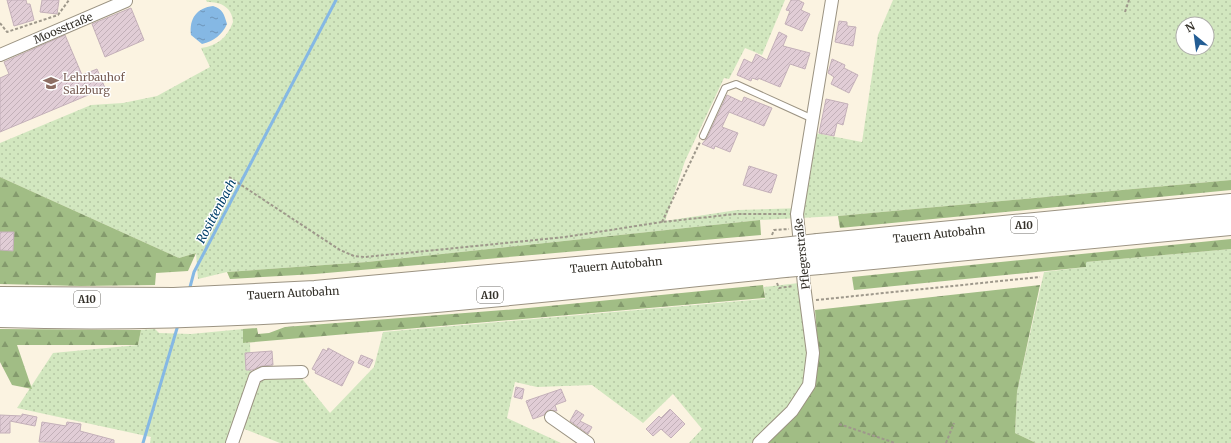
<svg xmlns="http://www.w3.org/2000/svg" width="1231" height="443" font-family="Merriweather,serif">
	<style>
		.grass { fill: url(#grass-dots); fill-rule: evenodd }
		.forest { fill: url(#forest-firs) }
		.water { fill: url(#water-ripples) }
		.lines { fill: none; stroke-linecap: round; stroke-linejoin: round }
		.stream { stroke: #85b8e4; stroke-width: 3 }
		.building { fill: url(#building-hatch); stroke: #c4b0b9 }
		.service-casing { stroke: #9b9382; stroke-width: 8 }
		.minor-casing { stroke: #9b9382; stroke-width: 14 }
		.motorway-casing { stroke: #9b9382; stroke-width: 24 }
		.path { stroke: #9e988b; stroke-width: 2; stroke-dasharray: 3 2; stroke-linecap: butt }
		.service { stroke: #fff; stroke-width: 6 }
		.minor { stroke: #fff; stroke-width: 12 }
		.motorway { stroke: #fff; stroke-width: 22 }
		.motorway-bridge-casing { stroke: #9b9382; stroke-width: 24; stroke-linecap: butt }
		.motorway-bridge { stroke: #fff; stroke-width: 22 }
		.labels { text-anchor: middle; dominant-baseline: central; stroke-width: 3; stroke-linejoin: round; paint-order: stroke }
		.shield { fill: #fff; stroke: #716f6a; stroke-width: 1 }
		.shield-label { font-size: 10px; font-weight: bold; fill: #34312a }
		.street-label { font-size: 11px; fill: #34312a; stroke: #fff }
		.education-label { font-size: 11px; fill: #785e54; stroke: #fff; text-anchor: start }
		.water-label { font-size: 12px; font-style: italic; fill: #02416a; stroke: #fff }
	</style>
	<defs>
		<pattern id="grass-dots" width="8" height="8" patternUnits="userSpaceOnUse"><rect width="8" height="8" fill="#d2e7bf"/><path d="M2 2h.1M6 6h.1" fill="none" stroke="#b5c7a4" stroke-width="1.8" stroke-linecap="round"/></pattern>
		<pattern id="forest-firs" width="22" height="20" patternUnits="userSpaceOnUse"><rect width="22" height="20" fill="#a1bd85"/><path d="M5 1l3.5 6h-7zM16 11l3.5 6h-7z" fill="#849a6d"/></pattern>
		<pattern id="water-ripples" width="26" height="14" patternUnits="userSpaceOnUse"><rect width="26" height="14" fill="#85b8e4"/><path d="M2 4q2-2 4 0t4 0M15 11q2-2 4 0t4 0" fill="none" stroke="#6e96b9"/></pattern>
		<pattern id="building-hatch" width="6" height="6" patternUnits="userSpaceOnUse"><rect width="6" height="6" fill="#e1cdd6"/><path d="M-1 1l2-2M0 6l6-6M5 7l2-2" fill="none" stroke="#c2b0b8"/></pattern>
	</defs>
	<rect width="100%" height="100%" fill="#fbf3e1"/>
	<g class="grass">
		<path d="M206,0H785L762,55L745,48L729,79L724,78L685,161L665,221L737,210L803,208L815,133L862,142L878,35L893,0H1231V180L838,216L760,220L367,262L227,272L198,279L196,253L179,258L0,177V143L91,105L123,103L157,96L210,67L201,48C217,46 227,38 233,22C232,7 221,2 207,2ZM1183,24H1207V48H1183Z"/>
		<path d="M1231,249V443H1036L1015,433L1017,392L1044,272L1086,267V262Z"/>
		<path d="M799,283C803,315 814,359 801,389C791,411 770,428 752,443H689L702,429L673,394L643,423L592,385L537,387L515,382L507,418L561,443H280L234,425L229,443H150L151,437L17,408L53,353L138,345L141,330L155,329L159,333L191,334L243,329V343H250L251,375H299L330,413L374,367L383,332L765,299L764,287Z"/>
	</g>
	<g class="forest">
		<path d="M0,177L179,258L196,253L188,271L156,273L155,285L81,286L0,284Z"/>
		<path d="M1231,180V190L840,228L838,216Z"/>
		<path d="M760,220L761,235L315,274L230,279L227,272L367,262Z"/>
		<path d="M1231,239V249L1086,262V267L854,290L852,277Z"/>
		<path d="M763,285L765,298L243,343V329L257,328L258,334L269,333L285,327L518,309Z"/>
		<path d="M1040,285L1017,392L1015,433L1036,443H764L812,385L819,360L815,310Z"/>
		<path d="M0,329L141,330L138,345H17L32,389L12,385L0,362Z"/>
	</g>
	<path class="water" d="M213,6C223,9 224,14 227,24C222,35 214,41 202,44L191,35C189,18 197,8 213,6Z"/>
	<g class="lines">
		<g class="stream">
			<path d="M189,291L194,272L336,0"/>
			<path d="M143,443L178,325"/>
		</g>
	</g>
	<g class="building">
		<path d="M7,0H26L27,4H30L34,20L14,26Z"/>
		<path d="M42,0H59L57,14L40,12Z"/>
		<path d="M791,0H798L804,3L801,10L810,14L802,31L785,24L790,11L786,10Z"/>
		<path d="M131,8L144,40L105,57L92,24Z"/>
		<path d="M839,21L847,22V26L856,27L853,46L835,42Z"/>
		<path d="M779,32L787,36L783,46L810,53L805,69L790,64L780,87L758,78V80L752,78L751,81L737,75L744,59L752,63L756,54L767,60Z"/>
		<path d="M65,35L82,75L97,69L105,88L0,132V78L9,74L4,62Z"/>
		<path d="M832,59L845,65L844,68L858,75L849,93L831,84L834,77L828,73Z"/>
		<path d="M727,95L742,102L744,97L772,108L764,126L729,112L722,127L738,133L730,152L715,146L714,149L702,144L707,138Z"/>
		<path d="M826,99L848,104L843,125L837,123L834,136L819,133Z"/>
		<path d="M749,166L777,175L771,193L743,185Z"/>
		<path d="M0,232H14L13,251L0,250Z"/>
		<path d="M328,348L354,362L342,386L315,373L316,371L312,369L323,349L327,351Z"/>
		<path d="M272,351L273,365L262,366L252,370H246L245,353Z"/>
		<path d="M361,355L373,360L369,368L358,363Z"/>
		<path d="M516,387L524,389L522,399L514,397Z"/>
		<path d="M561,389L566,401L555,405L557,411L548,410L544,415L533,419L526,401Z"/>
		<path d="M670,409L685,424L671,438L661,429L653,436L646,429L659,416L661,418Z"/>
		<path d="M576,410L584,415L580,421L592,427L588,434L570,421Z"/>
		<path d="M22,414L37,417L35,426L10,421V433H0V415L22,416Z"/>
		<path d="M42,422L66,426L67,422L81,424L80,431L114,440V443L39,442Z"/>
	</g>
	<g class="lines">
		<defs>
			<path id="service" d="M703,136L725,88L736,84L813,119"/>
			<g id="minor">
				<path d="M0,55L126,1"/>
				<path d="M551,417L588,443"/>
				<path d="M232,443L255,377L263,373L302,372"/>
				<path d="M759,443L792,411L809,385L813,353L804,285L797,214L832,0"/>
			</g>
			<g id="motorway">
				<path d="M818,245L1231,205"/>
				<path d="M820,263L1231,224"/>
				<path d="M0,298L174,299L315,292L783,249"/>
				<path d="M0,316C263,325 524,293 785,266"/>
			</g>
		</defs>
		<use href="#service" class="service-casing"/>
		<use href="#minor" class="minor-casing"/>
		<use href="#motorway" class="motorway-casing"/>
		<g class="path">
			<path d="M1125,12L1129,0"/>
			<path d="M0,23L7,32L58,15L69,0"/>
			<path d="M229,177L340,250L354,256L365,257L565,237L662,222L736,214H786"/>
			<path d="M662,222L700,142"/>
			<path d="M772,235L774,230L789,229"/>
			<path d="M777,283L779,288L793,286"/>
			<path d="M816,300L1040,277"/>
			<path d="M839,424L895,443"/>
			<path d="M946,443L954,423"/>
		</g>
		<use href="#service" class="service"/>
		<use href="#minor" class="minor"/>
		<use href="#motorway" class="motorway"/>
		<defs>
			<g id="motorway-bridge">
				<path d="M783,249L818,245"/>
				<path d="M785,266L820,263"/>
			</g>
		</defs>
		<use href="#motorway-bridge" class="motorway-bridge-casing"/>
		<use href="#motorway-bridge" class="motorway-bridge"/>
	</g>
	<defs>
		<symbol id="university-bare" viewBox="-9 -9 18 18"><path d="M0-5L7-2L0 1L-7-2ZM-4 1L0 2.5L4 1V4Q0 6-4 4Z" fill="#8d6e63" stroke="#fff" stroke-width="2.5" paint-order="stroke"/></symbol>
	</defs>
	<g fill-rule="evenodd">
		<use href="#university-bare" x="40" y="72" width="22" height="22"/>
	</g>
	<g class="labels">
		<g class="shield">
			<rect x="1011" y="217" width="26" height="16" rx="3"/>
			<rect x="477" y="287" width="26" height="16" rx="3"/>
			<rect x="74" y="291" width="26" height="16" rx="3"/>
		</g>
		<g class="shield-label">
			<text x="1024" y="225">A10</text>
			<text x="490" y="295">A10</text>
			<text x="87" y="299">A10</text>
		</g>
		<g class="street-label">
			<text transform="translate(63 28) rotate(-23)">Moosstraße</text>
			<text transform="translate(939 234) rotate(-6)">Tauern Autobahn</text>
			<text transform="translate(802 254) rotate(-96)">Pflegerstraße</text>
			<text transform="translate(616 265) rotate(-5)">Tauern Autobahn</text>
			<text transform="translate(293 293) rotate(-3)">Tauern Autobahn</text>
		</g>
		<g class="education-label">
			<text x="63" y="77">Lehrbauhof<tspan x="63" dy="13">Salzburg</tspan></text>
		</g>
		<g class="water-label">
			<text transform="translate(216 211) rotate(-62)">Rosittenbach</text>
		</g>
	</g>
	<g transform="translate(1195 36) rotate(331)"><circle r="19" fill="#ffffff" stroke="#aeadaa"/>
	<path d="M0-3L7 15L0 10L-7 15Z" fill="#235d94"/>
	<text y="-6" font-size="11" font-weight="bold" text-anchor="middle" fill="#34312a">N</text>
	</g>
</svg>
